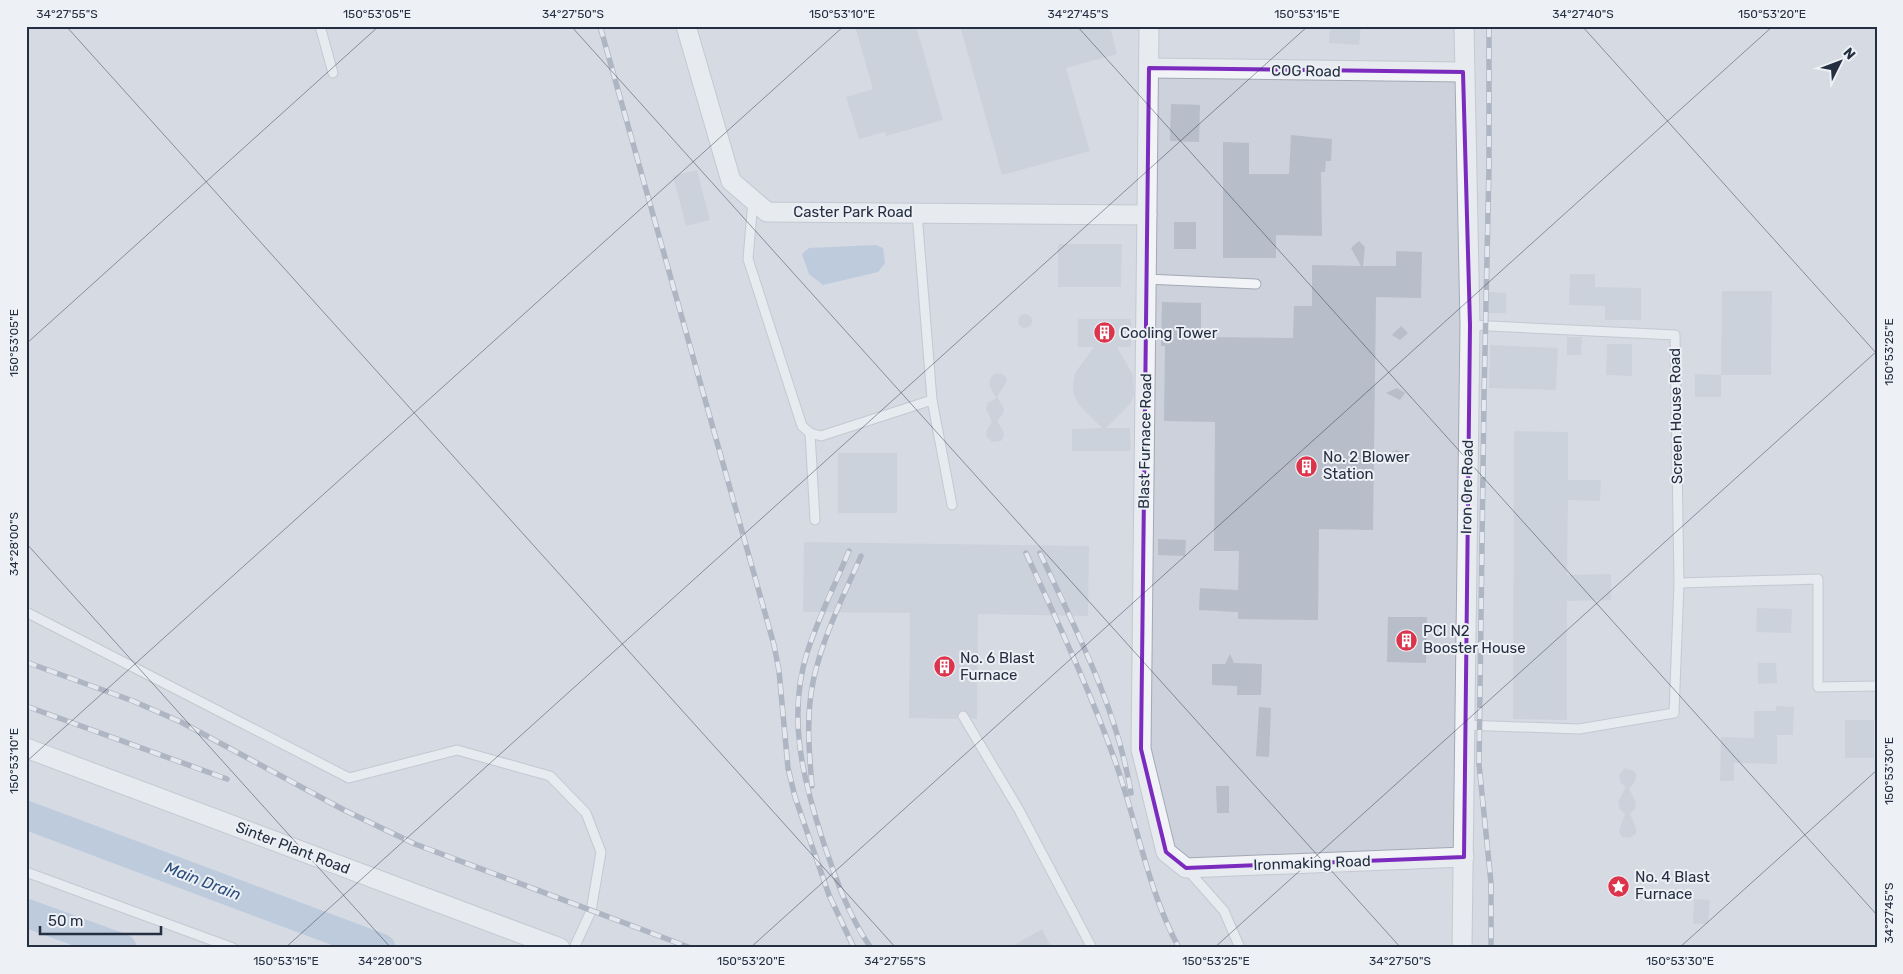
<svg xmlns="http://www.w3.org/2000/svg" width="1903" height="974" font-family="Rubik,sans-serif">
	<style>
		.built { fill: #ccd1db }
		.water { fill: #95afcd }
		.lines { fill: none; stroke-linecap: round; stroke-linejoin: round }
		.river { stroke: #95afcd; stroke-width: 29 }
		.building { fill: #b7bec9 }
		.service-casing { stroke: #a3a9b4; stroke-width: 11 }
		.minor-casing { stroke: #a3a9b4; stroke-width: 21 }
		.service { stroke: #f1f3f7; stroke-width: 9 }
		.minor { stroke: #f1f3f7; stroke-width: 19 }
		.rail-casing { stroke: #768194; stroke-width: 5.5 }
		.rail { stroke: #edf1f6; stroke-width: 4; stroke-dasharray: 11; stroke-linecap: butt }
		.marked { fill: none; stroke: #7b2cbf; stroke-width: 4; stroke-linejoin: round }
		.ticks { fill: none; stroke: #252f42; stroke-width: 1; stroke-opacity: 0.45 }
		.labels { text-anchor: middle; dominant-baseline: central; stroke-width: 4; stroke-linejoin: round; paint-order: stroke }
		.street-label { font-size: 15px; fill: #252f42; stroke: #edf1f6 }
		.poi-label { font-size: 15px; fill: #252f42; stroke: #edf1f6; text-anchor: start }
		.water-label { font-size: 16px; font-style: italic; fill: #2b4d7a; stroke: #edf1f6 }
		.neatline { fill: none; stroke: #252f42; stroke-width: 2 }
		.ticks-label { font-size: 12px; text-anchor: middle; fill: #252f42 }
	</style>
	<rect width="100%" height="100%" fill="#dee2e9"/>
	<rect class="built" x="26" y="26" width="1851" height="922"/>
	<path class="water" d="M876,245L883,248L885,263L878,272L823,285L809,274L802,254L809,248Z"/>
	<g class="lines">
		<g class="river">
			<path d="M26,815L381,948"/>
			<path d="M26,913L122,948"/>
		</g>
	</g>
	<g class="building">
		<path d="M855,26H916L943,120L886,136L885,132L859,139L846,97L873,89Z"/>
		<path d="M960,26H1110L1117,54L1066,68L1090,151L1002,175Z"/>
		<path d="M1330,26H1361L1359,45L1329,43Z"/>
		<path d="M1171,104L1200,105L1199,142L1170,141Z"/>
		<path d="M1291,135L1332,139L1331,161H1326L1325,172H1321L1322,236L1276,235V258H1223V142L1249,143V174H1289Z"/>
		<path d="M697,170L710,220L686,226L673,176Z"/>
		<rect x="1174" y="222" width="22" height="27"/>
		<path d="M1359,241L1365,247L1363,266H1396V251L1422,252L1421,298L1376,297L1373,530L1319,529L1318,620L1238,619V612L1199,610L1200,588L1238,590L1239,551H1214L1215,422L1164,421L1165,346H1161L1162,302L1201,303V337L1293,338L1294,306H1312V265L1361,266L1351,248Z"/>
		<path d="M1058,244H1122L1121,287H1058Z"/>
		<path d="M1570,274H1595V287L1641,288V320H1605V306L1569,305Z"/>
		<path d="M1722,291H1772L1771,375H1721Z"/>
		<path d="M1489,292L1506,293V313H1489Z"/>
		<circle cx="1025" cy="321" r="7"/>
		<path d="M1078,319H1131V347H1117L1133,375L1134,396L1130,404L1106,428H1130L1131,451H1072V429L1102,428L1078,404L1074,394L1073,384L1075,373L1094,347H1078Z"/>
		<path d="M1401,326L1408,333L1400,340L1392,335Z"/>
		<path d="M1567,337H1582L1581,355H1567Z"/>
		<path d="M1607,344H1632V376L1606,375Z"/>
		<path d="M1490,345L1558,348L1556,390L1489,388Z"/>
		<path d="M1000,373L1005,376L1007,381L997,397L1004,409L1003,414L997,421L1003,430L1004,436L1001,441L992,442L986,436L987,430L992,422L986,409L988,403L996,398L989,385L990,379L994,374Z"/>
		<path d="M1695,374L1721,375V397H1695Z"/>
		<path d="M1397,388L1405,393L1400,400L1386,393Z"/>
		<path d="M1514,431L1568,432V480H1601L1600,501L1568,500L1567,575L1611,574V600L1567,601V720L1513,719Z"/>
		<path d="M1396,450L1402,452L1404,456L1397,463L1385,455Z"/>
		<rect x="838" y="453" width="59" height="60"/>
		<path d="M1158,539L1186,540L1185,556L1158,555Z"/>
		<path d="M804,542L1089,546L1088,616L978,614L977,719H972L963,710L958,713L957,719L909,718L910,613L803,612Z"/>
		<path d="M1757,608L1792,609L1791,633L1756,632Z"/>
		<path d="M1388,617H1427L1426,663L1387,662Z"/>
		<path d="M1230,654L1234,663L1262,664L1261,695H1237V686L1212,685V664H1225Z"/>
		<path d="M1758,663H1776L1777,683L1758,684Z"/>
		<path d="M1776,706L1794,707L1793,735H1777V764L1734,763V781H1720L1721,737L1754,738V711H1776Z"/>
		<path d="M1259,707L1271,708L1269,757L1256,756Z"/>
		<rect x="1845" y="720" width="29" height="38"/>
		<path d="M1625,768L1634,771L1636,775L1635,781L1629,789L1636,802L1635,808L1630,814L1636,828V834L1629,838L1622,837L1619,831L1625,814L1620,809L1618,802L1626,787L1620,782L1619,775Z"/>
		<path d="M1216,786H1229V813H1217Z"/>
		<path d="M1694,899L1710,900L1708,924H1693Z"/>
		<path d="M1042,929L1052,948H1009Z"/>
	</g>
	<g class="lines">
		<defs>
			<g id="service">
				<path d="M320,26L333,73"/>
				<path d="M753,201L748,259L802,426L810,433L821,436L932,400L917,213"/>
				<path d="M1146,279L1256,284"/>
				<path d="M1470,325L1675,335L1679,583L1818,579V687L1877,686"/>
				<path d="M932,400L952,505"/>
				<path d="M810,433L815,520"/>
				<path d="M26,612L349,778L457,750L550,776L586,813L601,852L591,911L574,948"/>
				<path d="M963,716L1019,810L1092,948"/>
				<path d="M1464,725L1579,729L1674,713L1679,583"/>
				<path d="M1186,868L1224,911L1240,948"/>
				<path d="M26,872L233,948"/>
			</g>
			<g id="minor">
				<path d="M686,26L731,181L767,212L1147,215"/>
				<path d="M1149,26L1141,749L1166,852L1186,868L1464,857"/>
				<path d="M1149,68L1463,72"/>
				<path d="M26,748L560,948"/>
				<path d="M1462,948L1470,325L1464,26"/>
			</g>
		</defs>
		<use href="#service" class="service-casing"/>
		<use href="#minor" class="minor-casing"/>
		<use href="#service" class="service"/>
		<use href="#minor" class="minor"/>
		<defs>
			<g id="rail">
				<path d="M600,26L774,645L779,671L788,768L795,797L829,895L854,948"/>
				<path d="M1489,26V166L1484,396L1479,764L1491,883V948"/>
				<path d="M849,551C835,585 818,618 807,653C787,717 803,779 823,841C836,879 848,915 871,948"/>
				<path d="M1026,553C1057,621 1089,688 1114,758C1137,821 1147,889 1179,948"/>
				<path d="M1040,553C1076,630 1117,708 1131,793"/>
				<path d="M26,662L133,701L181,722L344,810L415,844L691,948"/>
				<path d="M26,706L227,779"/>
				<path d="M812,786C809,752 806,717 813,682C822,638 843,597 861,556"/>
			</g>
		</defs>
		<use href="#rail" class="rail-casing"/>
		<use href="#rail" class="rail"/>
	</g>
	<path d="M0 0H1903V974H0ZM1149,68L1463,72L1470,325L1464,857L1186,868L1166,852L1141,749Z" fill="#dee2e9" fill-opacity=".55" fill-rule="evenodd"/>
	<path class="marked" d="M1149,68L1463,72L1470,325L1464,857L1186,868L1166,852L1141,749Z"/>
	<path class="ticks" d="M66,26L896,948M571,26L1401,948M1077,26L1877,915M1582,26L1877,354M26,344L379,26M26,543L391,948M26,762L844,26M285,948L1308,26M750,948L1773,26M1214,948L1877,351M1679,948L1877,770"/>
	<defs>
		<symbol id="building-disc" viewBox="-11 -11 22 22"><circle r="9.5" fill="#dc354b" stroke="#edf1f6"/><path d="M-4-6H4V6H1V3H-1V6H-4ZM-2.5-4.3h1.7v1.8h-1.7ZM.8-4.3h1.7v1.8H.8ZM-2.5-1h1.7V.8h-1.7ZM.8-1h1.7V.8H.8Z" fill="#fff"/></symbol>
		<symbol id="sight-disc" viewBox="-11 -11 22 22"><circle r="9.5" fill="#dc354b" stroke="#edf1f6"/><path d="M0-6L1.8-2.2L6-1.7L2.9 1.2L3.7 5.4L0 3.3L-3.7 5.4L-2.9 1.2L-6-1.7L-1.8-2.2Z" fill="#fff"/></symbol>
	</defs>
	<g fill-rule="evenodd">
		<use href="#building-disc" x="1092" y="320" width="25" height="25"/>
		<use href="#building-disc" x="1294" y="454" width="25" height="25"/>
		<use href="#building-disc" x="1394" y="628" width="25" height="25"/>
		<use href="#building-disc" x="932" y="654" width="25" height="25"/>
		<use href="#sight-disc" x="1606" y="874" width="25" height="25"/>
	</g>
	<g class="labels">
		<g class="street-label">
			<text transform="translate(1306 71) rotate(1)">COG Road</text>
			<text x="853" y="212">Caster Park Road</text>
			<text transform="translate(1676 416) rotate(-91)">Screen House Road</text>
			<text transform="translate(1145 441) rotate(-89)">Blast Furnace Road</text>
			<text transform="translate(1467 487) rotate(-89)">Iron Ore Road</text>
			<text transform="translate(293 848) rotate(21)">Sinter Plant Road</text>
			<text transform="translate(1312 863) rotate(-2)">Ironmaking Road</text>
		</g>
		<g class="poi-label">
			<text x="1120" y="333">Cooling Tower</text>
			<text x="1323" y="457">No. 2 Blower<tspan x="1323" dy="17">Station</tspan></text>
			<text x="1423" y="631">PCI N2<tspan x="1423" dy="17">Booster House</tspan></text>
			<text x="960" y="658">No. 6 Blast<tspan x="960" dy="17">Furnace</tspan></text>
			<text x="1635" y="877">No. 4 Blast<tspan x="1635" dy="17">Furnace</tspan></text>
		</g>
		<g class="water-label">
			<text transform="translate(203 881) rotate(21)">Main Drain</text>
		</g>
	</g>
	<rect width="1903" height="974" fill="none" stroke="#edf1f6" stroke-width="55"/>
	<g transform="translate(1840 62) rotate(48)" stroke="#edf1f6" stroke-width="4" paint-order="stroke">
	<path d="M0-4L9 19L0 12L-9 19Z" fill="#252f42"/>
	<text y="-8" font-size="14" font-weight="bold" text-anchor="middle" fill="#252f42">N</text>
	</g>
	<path d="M40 926v8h121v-8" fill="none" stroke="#252f42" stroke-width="2.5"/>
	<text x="48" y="926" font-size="15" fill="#252f42" stroke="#edf1f6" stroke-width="4" paint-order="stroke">50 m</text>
	<rect x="28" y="28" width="1848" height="918" class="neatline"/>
	<g class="ticks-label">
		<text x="67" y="18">34°27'55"S</text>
		<text x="377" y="18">150°53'05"E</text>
		<text x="573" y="18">34°27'50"S</text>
		<text x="842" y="18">150°53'10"E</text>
		<text x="1078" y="18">34°27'45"S</text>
		<text x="1307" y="18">150°53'15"E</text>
		<text x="1583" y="18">34°27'40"S</text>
		<text x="1772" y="18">150°53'20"E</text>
		<text transform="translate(14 343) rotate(-90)" y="4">150°53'05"E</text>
		<text transform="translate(1889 352) rotate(-90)" y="4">150°53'25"E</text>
		<text transform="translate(14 544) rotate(-90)" y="4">34°28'00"S</text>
		<text transform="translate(14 761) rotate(-90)" y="4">150°53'10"E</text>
		<text transform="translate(1889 771) rotate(-90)" y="4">150°53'30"E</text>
		<text transform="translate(1889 913) rotate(-90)" y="4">34°27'45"S</text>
		<text x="286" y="965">150°53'15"E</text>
		<text x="390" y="965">34°28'00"S</text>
		<text x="751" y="965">150°53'20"E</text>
		<text x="895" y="965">34°27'55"S</text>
		<text x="1216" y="965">150°53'25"E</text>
		<text x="1400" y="965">34°27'50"S</text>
		<text x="1680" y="965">150°53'30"E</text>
	</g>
</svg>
